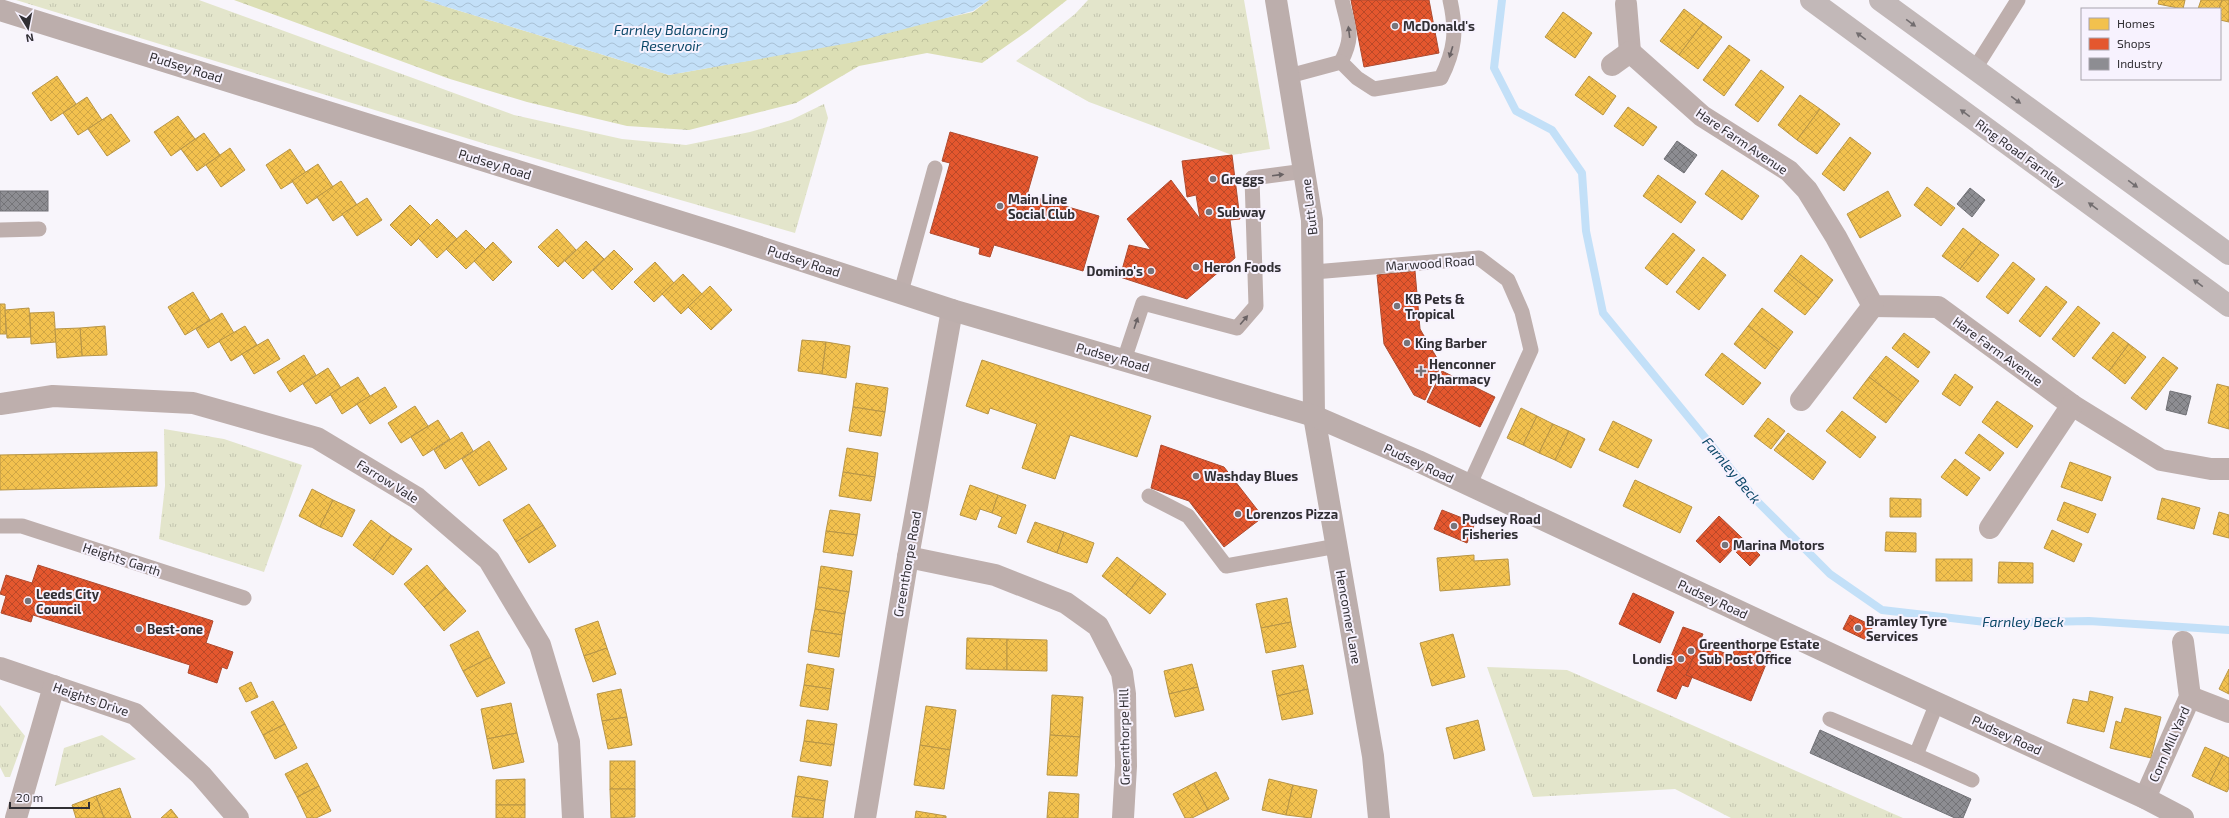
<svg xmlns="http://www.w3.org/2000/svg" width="2229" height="818" font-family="'Exo 2',sans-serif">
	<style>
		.grass { fill: url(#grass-tufts) }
		.forest { fill: url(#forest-crowns) }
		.water { fill: url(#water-waves) }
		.homes { fill: url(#homes-cross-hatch); stroke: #b89546 }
		.shops { fill: url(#shops-cross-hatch); stroke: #ae4b30 }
		.industry { fill: url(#industry-cross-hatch); stroke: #717176 }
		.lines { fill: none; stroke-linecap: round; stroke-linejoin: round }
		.stream { stroke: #c3e0f8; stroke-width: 8 }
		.lane { stroke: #beafad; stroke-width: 15 }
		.street { stroke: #beafad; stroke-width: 22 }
		.secondary { stroke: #bcaeac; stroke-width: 22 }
		.highway { stroke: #c2b8b8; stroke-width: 22 }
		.oneway { fill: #726d6f }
		.oneway2 { fill: #696264 }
		.poi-dot { fill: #77747a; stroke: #f7f2fe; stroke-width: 1.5 }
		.labels { text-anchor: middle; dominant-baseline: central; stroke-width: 4; stroke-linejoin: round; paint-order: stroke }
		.poi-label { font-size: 13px; font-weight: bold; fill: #312f34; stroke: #f7f2fe; text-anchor: start }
		.street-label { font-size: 13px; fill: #312f34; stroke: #f7f2fe }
		.water-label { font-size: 14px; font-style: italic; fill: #0b4768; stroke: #f7f2fe }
	</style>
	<defs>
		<pattern id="grass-tufts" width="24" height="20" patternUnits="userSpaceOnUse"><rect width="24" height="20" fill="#e3e5cb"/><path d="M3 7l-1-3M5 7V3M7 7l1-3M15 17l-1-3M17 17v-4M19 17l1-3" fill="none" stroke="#c3c5af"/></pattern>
		<pattern id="forest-crowns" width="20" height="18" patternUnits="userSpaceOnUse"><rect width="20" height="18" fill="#dcdfb5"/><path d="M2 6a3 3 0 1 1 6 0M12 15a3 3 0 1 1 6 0" fill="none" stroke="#bdc09c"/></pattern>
		<pattern id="water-waves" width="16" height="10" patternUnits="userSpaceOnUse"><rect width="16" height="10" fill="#c3e0f8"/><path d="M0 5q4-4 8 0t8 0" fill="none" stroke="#a8c0d5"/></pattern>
		<pattern id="homes-cross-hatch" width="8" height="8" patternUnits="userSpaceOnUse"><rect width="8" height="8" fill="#f2c14e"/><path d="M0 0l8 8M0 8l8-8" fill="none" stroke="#d0a645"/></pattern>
		<pattern id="shops-cross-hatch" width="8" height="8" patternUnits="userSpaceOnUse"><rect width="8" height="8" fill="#e4572e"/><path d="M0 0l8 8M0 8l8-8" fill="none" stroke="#b94828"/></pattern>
		<pattern id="industry-cross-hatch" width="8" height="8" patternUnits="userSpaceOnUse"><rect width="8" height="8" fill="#8d8d92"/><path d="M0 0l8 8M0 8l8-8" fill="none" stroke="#747478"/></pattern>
	</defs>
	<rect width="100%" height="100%" fill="#f8f5fb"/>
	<g class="grass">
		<path d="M16,0H199L514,115L622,139L686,145L750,132L791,120L824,104L828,118L795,233L489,145Z"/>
		<path d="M1088,0H1244L1270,149L1232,155L1089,102L1016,61L1075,14Z"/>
		<path d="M164,429L224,439L302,465L264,572L159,539L165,486Z"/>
		<path d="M1487,667L1567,670L1903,818H1731L1675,789L1533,797Z"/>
		<path d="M0,705L25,736L10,777H5L0,767Z"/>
		<path d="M102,735L136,759L55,786L64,748Z"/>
	</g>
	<path class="forest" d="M234,0H424L669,75L752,60L973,12L989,0H1067L1029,30L982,63L927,53L859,66L796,103L689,130L627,126L527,102L450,79Z"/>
	<path class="water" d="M424,0H989L973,11L855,42L669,75Z"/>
	<g class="homes">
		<path d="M2159,0H2185L2183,9L2158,4Z"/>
		<path d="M2201,0H2222L2219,9H2198Z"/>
		<path d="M2222,0H2229V22L2220,20L2219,9Z"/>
		<path d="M1684,9L1703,23L1679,55L1660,41Z"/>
		<path d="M1563,12L1592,33L1575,58L1545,37Z"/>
		<path d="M1703,23L1722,37L1698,69L1679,55Z"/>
		<path d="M1729,45L1750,60L1724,96L1703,80Z"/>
		<path d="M1761,70L1784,87L1758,122L1735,105Z"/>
		<path d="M57,76L76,104L51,121L32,93Z"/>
		<path d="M1589,76L1616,96L1603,115L1575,95Z"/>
		<path d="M1800,95L1820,109L1797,140L1778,125Z"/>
		<path d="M87,97L102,120L78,135L63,113Z"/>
		<path d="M1628,107L1657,127L1643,146L1614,126Z"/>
		<path d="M1820,109L1840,124L1817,154L1797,140Z"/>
		<path d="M111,114L130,141L107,156L88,129Z"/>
		<path d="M178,116L195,139L171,156L154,132Z"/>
		<path d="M204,133L220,155L197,171L181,149Z"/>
		<path d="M1850,137L1871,153L1844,191L1822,174Z"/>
		<path d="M230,148L245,170L221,187L206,165Z"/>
		<path d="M290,149L306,173L281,189L266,165Z"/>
		<path d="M318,164L333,187L307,204L292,181Z"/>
		<path d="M1722,170L1759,196L1742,220L1705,194Z"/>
		<path d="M1658,175L1696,202L1681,223L1643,196Z"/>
		<path d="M341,181L357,205L333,221L317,197Z"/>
		<path d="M1927,187L1955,208L1941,226L1914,205Z"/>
		<path d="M1888,191L1901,216L1860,238L1847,214Z"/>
		<path d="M367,198L382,220L357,236L342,214Z"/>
		<path d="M410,205L431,226L411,246L390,225Z"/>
		<path d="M437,219L457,239L437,258L418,238Z"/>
		<path d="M1963,228L1981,242L1960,269L1942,256Z"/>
		<path d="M557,229L576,250L558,267L538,247Z"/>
		<path d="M466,230L486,250L466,269L446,249Z"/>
		<path d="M1673,233L1695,250L1667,285L1645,268Z"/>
		<path d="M586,241L604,259L583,279L565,261Z"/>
		<path d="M493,242L512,262L493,281L474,261Z"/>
		<path d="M1981,242L1999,255L1978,282L1960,269Z"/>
		<path d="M614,250L633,269L612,290L593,270Z"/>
		<path d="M1801,255L1833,280L1819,298L1788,273Z"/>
		<path d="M1703,257L1726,275L1699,310L1676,292Z"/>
		<path d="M655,262L674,283L654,302L634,282Z"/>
		<path d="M2013,262L2035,279L2008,314L1986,297Z"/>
		<path d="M1788,273L1819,298L1805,315L1774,291Z"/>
		<path d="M683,274L702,294L681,314L662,294Z"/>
		<path d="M710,286L732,310L711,330L688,307Z"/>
		<path d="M2046,286L2067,302L2040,337L2019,321Z"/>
		<path d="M193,292L210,320L185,335L168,307Z"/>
		<path d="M0,304H5L6,334H0Z"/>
		<path d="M2078,306L2100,323L2074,357L2052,339Z"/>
		<path d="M29,308L31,337L7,338L5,310Z"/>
		<path d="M1762,308L1793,332L1779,350L1748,326Z"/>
		<path d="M54,312L56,342L31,344L30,313Z"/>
		<path d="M222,313L234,333L208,348L196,329Z"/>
		<path d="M105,326L107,355L82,356L80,328Z"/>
		<path d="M245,326L257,345L231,361L219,341Z"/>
		<path d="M1748,326L1779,350L1765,369L1734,344Z"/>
		<path d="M80,328L82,356L57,358L55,329Z"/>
		<path d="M2113,332L2129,344L2109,371L2092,358Z"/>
		<path d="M1904,333L1930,352L1918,368L1892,348Z"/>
		<path d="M268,339L280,359L254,374L242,354Z"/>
		<path d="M802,340L826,342L822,374L798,371Z"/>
		<path d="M826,342L850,346L846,378L822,374Z"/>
		<path d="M2129,344L2146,357L2125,384L2109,371Z"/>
		<path d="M1722,353L1761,383L1743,405L1705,375Z"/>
		<path d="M304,355L316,375L290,392L277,372Z"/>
		<path d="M1886,356L1919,381L1902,402L1869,377Z"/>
		<path d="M2163,357L2178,368L2146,410L2131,398Z"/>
		<path d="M982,360L1151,416L1137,457L1070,435L1055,479L1022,468L1037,424L990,408L988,414L966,406Z"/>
		<path d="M328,368L341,388L316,404L303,384Z"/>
		<path d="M1955,374L1973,387L1960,406L1942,394Z"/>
		<path d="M358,377L370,396L342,414L330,394Z"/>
		<path d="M1869,377L1902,402L1886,423L1853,398Z"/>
		<path d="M856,383L888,388L885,412L853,407Z"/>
		<path d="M2217,384L2229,387V429L2208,423Z"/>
		<path d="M385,387L397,407L370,424L357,404Z"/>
		<path d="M1997,401L2033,426L2017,448L1982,422Z"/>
		<path d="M415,406L428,426L401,443L388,423Z"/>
		<path d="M853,407L885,412L881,436L849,431Z"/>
		<path d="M1521,408L1537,416L1523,445L1507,438Z"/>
		<path d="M1842,411L1876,437L1860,458L1826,431Z"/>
		<path d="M1537,416L1553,424L1539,453L1523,445Z"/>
		<path d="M1768,418L1785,431L1771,449L1754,436Z"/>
		<path d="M438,420L450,439L423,456L411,437Z"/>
		<path d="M1613,421L1652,440L1638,468L1599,450Z"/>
		<path d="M1553,424L1569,431L1555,460L1539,453Z"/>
		<path d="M1569,431L1585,439L1571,468L1555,460Z"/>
		<path d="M462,432L473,451L445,469L434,450Z"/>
		<path d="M1788,433L1826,462L1813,480L1774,450Z"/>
		<path d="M1979,434L2004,453L1990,471L1965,453Z"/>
		<path d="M489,441L507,469L479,486L462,459Z"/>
		<path d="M847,448L878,453L875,477L843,472Z"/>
		<path d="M157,452V486L0,490V455Z"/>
		<path d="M1955,459L1980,478L1967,496L1941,477Z"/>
		<path d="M2070,462L2111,477L2102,501L2061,487Z"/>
		<path d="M843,472L875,477L871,501L839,496Z"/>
		<path d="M1635,480L1692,507L1680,533L1623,506Z"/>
		<path d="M970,485L998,495L992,513L980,509L976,520L960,515Z"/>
		<path d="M312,489L333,500L320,527L299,516Z"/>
		<path d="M998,495L1026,505L1016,534L998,527L1002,517L992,513Z"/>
		<path d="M1890,498L1921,499V517H1890Z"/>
		<path d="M2162,498L2200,508L2194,529L2157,519Z"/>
		<path d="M333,500L355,510L342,537L320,527Z"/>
		<path d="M2064,502L2096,514L2088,533L2057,520Z"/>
		<path d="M529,504L543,525L516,542L503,520Z"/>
		<path d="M830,510L860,514L857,535L826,531Z"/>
		<path d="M2219,512L2229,515V538L2213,534Z"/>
		<path d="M371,520L391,535L373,560L353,545Z"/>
		<path d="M1035,522L1064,532L1057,553L1027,542Z"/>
		<path d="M543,525L556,546L529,563L516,542Z"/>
		<path d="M2052,530L2082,544L2074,562L2044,548Z"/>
		<path d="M826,531L857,535L853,556L823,552Z"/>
		<path d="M1064,532L1094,543L1087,563L1057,553Z"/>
		<path d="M1886,532L1916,533V552L1885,551Z"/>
		<path d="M391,535L412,549L393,575L373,560Z"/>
		<path d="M1474,555V561L1508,559L1510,585L1440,591L1437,558Z"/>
		<path d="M1117,557L1141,575L1126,595L1102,576Z"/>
		<rect x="1936" y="559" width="36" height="22"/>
		<path d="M1999,562L2033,563V583H1998Z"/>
		<path d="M427,565L446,588L424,607L404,584Z"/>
		<path d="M821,566L852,571L849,592L818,587Z"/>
		<path d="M1141,575L1166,594L1150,614L1126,595Z"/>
		<path d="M818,587L849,592L845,614L815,609Z"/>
		<path d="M446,588L466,611L444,631L424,607Z"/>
		<path d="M1287,598L1291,622L1261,628L1256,604Z"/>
		<path d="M815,609L845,614L842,635L811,630Z"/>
		<path d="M598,621L607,648L584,656L575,629Z"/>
		<path d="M1291,622L1296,647L1266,653L1261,628Z"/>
		<path d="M811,630L842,635L839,657L808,652Z"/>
		<path d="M478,631L491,657L463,671L450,645Z"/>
		<path d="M1453,634L1465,677L1432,686L1420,643Z"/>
		<path d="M967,638L1007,639V670L966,669Z"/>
		<path d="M1007,639L1047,640V671L1007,670Z"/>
		<path d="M607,648L616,674L593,682L584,656Z"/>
		<path d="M491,657L505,683L477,697L463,671Z"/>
		<path d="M807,664L834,669L831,689L804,685Z"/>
		<path d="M1192,664L1198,687L1169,694L1164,671Z"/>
		<path d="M1303,665L1308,689L1277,696L1272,671Z"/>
		<path d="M2229,669V694L2219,689Z"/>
		<path d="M251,682L258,697L246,702L239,688Z"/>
		<path d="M804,685L831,689L828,710L800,706Z"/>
		<path d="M1198,687L1204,710L1175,717L1169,694Z"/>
		<path d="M621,689L627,717L602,721L597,694Z"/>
		<path d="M1308,689L1313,714L1282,720L1277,696Z"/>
		<path d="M2090,691L2113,697L2104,732L2067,723L2073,699L2088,702Z"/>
		<path d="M1052,695L1083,697L1080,737L1050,735Z"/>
		<path d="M273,701L285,724L263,735L251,712Z"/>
		<path d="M511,703L517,733L487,739L481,709Z"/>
		<path d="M926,706L956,710L950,750L920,745Z"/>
		<path d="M2125,708L2161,717L2151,758L2110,748L2116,721L2121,723Z"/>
		<path d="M627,717L632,745L608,749L602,721Z"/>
		<path d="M807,720L837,724L834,745L804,741Z"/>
		<path d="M1478,720L1485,750L1454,759L1446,728Z"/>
		<path d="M285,724L297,748L275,759L263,735Z"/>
		<path d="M517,733L524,762L493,769L487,739Z"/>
		<path d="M1050,735L1080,737L1077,776L1047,775Z"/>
		<path d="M804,741L834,745L831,766L800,761Z"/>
		<path d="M920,745L950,750L944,789L914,785Z"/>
		<path d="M2205,747L2223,755L2209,784L2192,776Z"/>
		<path d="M2223,755L2229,758V788L2227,792L2209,784Z"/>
		<rect x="610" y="761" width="25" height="28"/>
		<path d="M307,763L319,786L297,797L285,774Z"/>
		<path d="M1216,772L1229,799L1208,810L1194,783Z"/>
		<path d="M798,776L828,781L825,801L795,796Z"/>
		<path d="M525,779V805H496V780Z"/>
		<path d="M1269,779L1293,785L1286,815L1262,810Z"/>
		<path d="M1194,783L1208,810L1192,818H1185L1173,794Z"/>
		<path d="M1293,785L1317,790L1311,818L1286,815Z"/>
		<path d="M319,786L331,811L316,818H307L297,797Z"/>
		<path d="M120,788L131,818H104L96,796Z"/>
		<path d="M610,789H635V817L611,818Z"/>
		<path d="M1049,792L1079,794L1078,818H1047Z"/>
		<path d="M96,796L104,818H76L72,805Z"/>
		<path d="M795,796L825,801L823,818L792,817Z"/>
		<rect x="496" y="805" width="29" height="13"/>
		<path d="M171,809L178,818H161Z"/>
		<path d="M916,811L946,816V818H915Z"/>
	</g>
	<g class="shops">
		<path d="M1351,0H1429L1439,53L1364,67Z"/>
		<path d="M950,132L1038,157L1027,195L1099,216L1083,271L994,245L990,257L979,254L980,248L930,233L950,163L942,161Z"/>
		<path d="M1232,155L1240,219L1230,220L1235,258L1187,299L1120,277L1129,245L1151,250L1127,219L1171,180L1200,219L1196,195L1187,197L1182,161Z"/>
		<path d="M1415,271L1420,329L1441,365L1425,400L1414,395L1384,344L1377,275Z"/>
		<path d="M1442,371L1495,397L1480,427L1427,402Z"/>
		<path d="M1161,445L1224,467L1263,517L1224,547L1189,501L1151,488Z"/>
		<path d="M1442,510L1475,523L1467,543L1434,529Z"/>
		<path d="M1719,516L1760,555L1750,566L1733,549L1720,563L1696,541Z"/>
		<path d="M38,565L213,621L206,643L233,652L227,669L222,667L217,683L188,673L190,665L33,615L31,622L1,613L6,596L0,594L6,575L32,583Z"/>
		<path d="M1633,593L1674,612L1660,643L1619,624Z"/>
		<path d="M1850,615L1873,626L1866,640L1843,629Z"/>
		<path d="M1683,627L1703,634L1686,675L1692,677L1688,687L1682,685L1676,699L1657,691Z"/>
		<path d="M1739,639L1771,652L1751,701L1686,675L1699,643L1732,656Z"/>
	</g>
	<g class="industry">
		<path d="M1677,141L1697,155L1684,173L1664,159Z"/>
		<path d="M1970,188L1985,200L1972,217L1957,204Z"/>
		<rect x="0" y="191" width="48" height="20"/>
		<path d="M2170,391L2191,396L2186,415L2166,410Z"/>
		<path d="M1820,730L1971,799L1963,818H1955L1810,753Z"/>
	</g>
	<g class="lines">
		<path class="stream" d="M1502,0L1494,68L1516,111L1552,130L1582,173L1586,231L1603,313L1758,502L1830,574L1882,610L1994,623L2089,621L2229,630"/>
		<g class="lane">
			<path d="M1341,62C1355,34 1348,28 1342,0"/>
			<path d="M1974,70L2018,0"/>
			<path d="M1289,76L1341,62L1357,78L1374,89L1441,78C1455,50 1457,31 1450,0"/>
			<path d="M0,230L39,229"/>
			<path d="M1314,272L1479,258L1508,280L1522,312L1531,350L1469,486"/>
			<path d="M901,292L935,168"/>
			<path d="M1124,360L1143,303L1237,328L1256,306L1252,178L1305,171"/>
			<path d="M1149,496L1188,516L1226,566L1337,546"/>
			<path d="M0,526H22L244,598"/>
			<path d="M1937,703L1916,755L1972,780"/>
			<path d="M1830,719L1916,755"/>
		</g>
		<g class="street">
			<path d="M1626,4L1630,52"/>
			<path d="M1612,65L1630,52L1702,116L1789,171L1807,190L1836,237L1873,306L1938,307L2072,405L2161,460L2211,469H2229"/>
			<path d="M1801,400L1873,306"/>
			<path d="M0,404L53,396L193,403L317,438L417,498L489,560L540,645L569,742L573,818"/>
			<path d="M1990,528L2072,405"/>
			<path d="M908,557L995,575L1066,603L1098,626L1122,673L1125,694L1126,766L1123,818"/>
			<path d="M0,668L135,714L201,775L238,818"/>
			<path d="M2190,697L2229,712"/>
			<path d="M2145,798L2190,697L2183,642"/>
			<path d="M16,818L54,686"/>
			<path d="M865,818L908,557L952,310"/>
		</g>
		<g class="secondary">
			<path d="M1276,0L1312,220L1314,416L1373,756L1379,818"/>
			<path d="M0,10L726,236L952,310L1314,416L1418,461L1867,671L2145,798L2183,818"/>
		</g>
		<g class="highway">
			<path d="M1811,0L2229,306"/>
			<path d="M1880,0L2229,254"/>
		</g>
	</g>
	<defs><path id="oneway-solid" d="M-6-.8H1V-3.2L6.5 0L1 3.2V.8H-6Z"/></defs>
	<g class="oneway">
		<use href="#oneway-solid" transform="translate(1911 23) rotate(36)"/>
		<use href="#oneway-solid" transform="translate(1861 36) rotate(-144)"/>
		<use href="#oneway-solid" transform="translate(2016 100) rotate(36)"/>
		<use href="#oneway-solid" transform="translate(1965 113) rotate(-144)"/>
		<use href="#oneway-solid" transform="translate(2133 184) rotate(36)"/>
		<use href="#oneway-solid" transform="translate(2093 206) rotate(-144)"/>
		<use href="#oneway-solid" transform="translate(2198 283) rotate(-144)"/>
	</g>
	<g class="oneway2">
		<use href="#oneway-solid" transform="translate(1349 32) rotate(-97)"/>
		<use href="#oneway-solid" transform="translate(1451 52) rotate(107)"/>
		<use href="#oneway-solid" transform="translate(1278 175) rotate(-7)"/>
		<use href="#oneway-solid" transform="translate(1244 320) rotate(-50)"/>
		<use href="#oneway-solid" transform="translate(1136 323) rotate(-71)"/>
	</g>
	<g class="poi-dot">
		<circle cx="1395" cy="26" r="4"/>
		<circle cx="1213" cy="179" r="4"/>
		<circle cx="1000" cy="206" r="4"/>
		<circle cx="1209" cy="212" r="4"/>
		<circle cx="1196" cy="267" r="4"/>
		<circle cx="1151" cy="271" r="4"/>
		<circle cx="1397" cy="306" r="4"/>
		<circle cx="1407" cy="343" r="4"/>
		<path d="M1419 365h4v4h4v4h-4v4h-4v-4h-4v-4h4z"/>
		<circle cx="1196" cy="476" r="4"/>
		<circle cx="1238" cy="514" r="4"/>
		<circle cx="1454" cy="526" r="4"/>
		<circle cx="1725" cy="545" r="4"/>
		<circle cx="28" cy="601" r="4"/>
		<circle cx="1858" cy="628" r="4"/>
		<circle cx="139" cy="629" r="4"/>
		<circle cx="1691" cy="651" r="4"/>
		<circle cx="1681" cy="659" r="4"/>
	</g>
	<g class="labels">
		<g class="poi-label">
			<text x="1403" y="26">McDonald's</text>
			<text x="1221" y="179">Greggs</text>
			<text x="1008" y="199">Main Line<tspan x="1008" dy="15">Social Club</tspan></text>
			<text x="1217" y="212">Subway</text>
			<text x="1204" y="267">Heron Foods</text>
			<text x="1143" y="271" text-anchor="end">Domino's</text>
			<text x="1405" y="299">KB Pets &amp;<tspan x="1405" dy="15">Tropical</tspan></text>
			<text x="1415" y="343">King Barber</text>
			<text x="1429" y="364">Henconner<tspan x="1429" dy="15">Pharmacy</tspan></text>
			<text x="1204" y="476">Washday Blues</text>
			<text x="1246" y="514">Lorenzos Pizza</text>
			<text x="1462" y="519">Pudsey Road<tspan x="1462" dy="15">Fisheries</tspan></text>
			<text x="1733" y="545">Marina Motors</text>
			<text x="36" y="594">Leeds City<tspan x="36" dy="15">Council</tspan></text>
			<text x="1866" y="621">Bramley Tyre<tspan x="1866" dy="15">Services</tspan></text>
			<text x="147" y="629">Best-one</text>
			<text x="1699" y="644">Greenthorpe Estate<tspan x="1699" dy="15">Sub Post Office</tspan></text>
			<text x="1673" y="659" text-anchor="end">Londis</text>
		</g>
		<g class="street-label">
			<text transform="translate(186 67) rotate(17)">Pudsey Road</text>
			<text transform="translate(1742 141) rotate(34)">Hare Farm Avenue</text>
			<text transform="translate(2020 153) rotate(36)">Ring Road Farnley</text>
			<text transform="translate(495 164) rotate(17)">Pudsey Road</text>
			<text transform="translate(1309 207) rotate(-97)">Butt Lane</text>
			<text transform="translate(804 261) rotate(18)">Pudsey Road</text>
			<text transform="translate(1430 263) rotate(-4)">Marwood Road</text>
			<text transform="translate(1998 351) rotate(36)">Hare Farm Avenue</text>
			<text transform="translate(1113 357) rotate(16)">Pudsey Road</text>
			<text transform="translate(1419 463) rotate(25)">Pudsey Road</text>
			<text transform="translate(388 481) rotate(32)">Farrow Vale</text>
			<text transform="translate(122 559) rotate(18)">Heights Garth</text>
			<text transform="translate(907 564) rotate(-80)">Greenthorpe Road</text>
			<text transform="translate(1713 599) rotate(25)">Pudsey Road</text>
			<text transform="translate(1349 617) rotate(80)">Henconner Lane</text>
			<text transform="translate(91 699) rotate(19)">Heights Drive</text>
			<text transform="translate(2007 735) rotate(25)">Pudsey Road</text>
			<text transform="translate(1124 737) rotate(-91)">Greenthorpe Hill</text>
			<text transform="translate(2169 744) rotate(-66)">Corn Mill Yard</text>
		</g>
		<g class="water-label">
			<text x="671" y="29">Farnley Balancing<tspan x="671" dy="16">Reservoir</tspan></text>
			<text transform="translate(1732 470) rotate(50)">Farnley Beck</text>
			<text x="2023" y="621">Farnley Beck</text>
		</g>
	</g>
	<rect x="2081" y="8" width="140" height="72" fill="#f7f2fe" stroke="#a8a4ad"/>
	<rect x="2089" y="18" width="20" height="12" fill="#f2c14e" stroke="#a8a4ad"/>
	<text x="2117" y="28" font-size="12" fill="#312f34">Homes</text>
	<rect x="2089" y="38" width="20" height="12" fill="#e4572e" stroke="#a8a4ad"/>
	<text x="2117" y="48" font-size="12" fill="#312f34">Shops</text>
	<rect x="2089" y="58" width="20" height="12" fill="#8d8d92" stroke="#a8a4ad"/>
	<text x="2117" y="68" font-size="12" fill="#312f34">Industry</text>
	<g transform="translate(28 28) rotate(170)" stroke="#f7f2fe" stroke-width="3" paint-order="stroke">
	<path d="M0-3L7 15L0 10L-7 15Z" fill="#312f34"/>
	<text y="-6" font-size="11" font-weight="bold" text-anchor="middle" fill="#312f34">N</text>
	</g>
	<path d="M10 802v6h79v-6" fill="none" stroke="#312f34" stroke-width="2"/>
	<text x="16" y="802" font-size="12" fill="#312f34" stroke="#f7f2fe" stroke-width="3" paint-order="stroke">20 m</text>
</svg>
